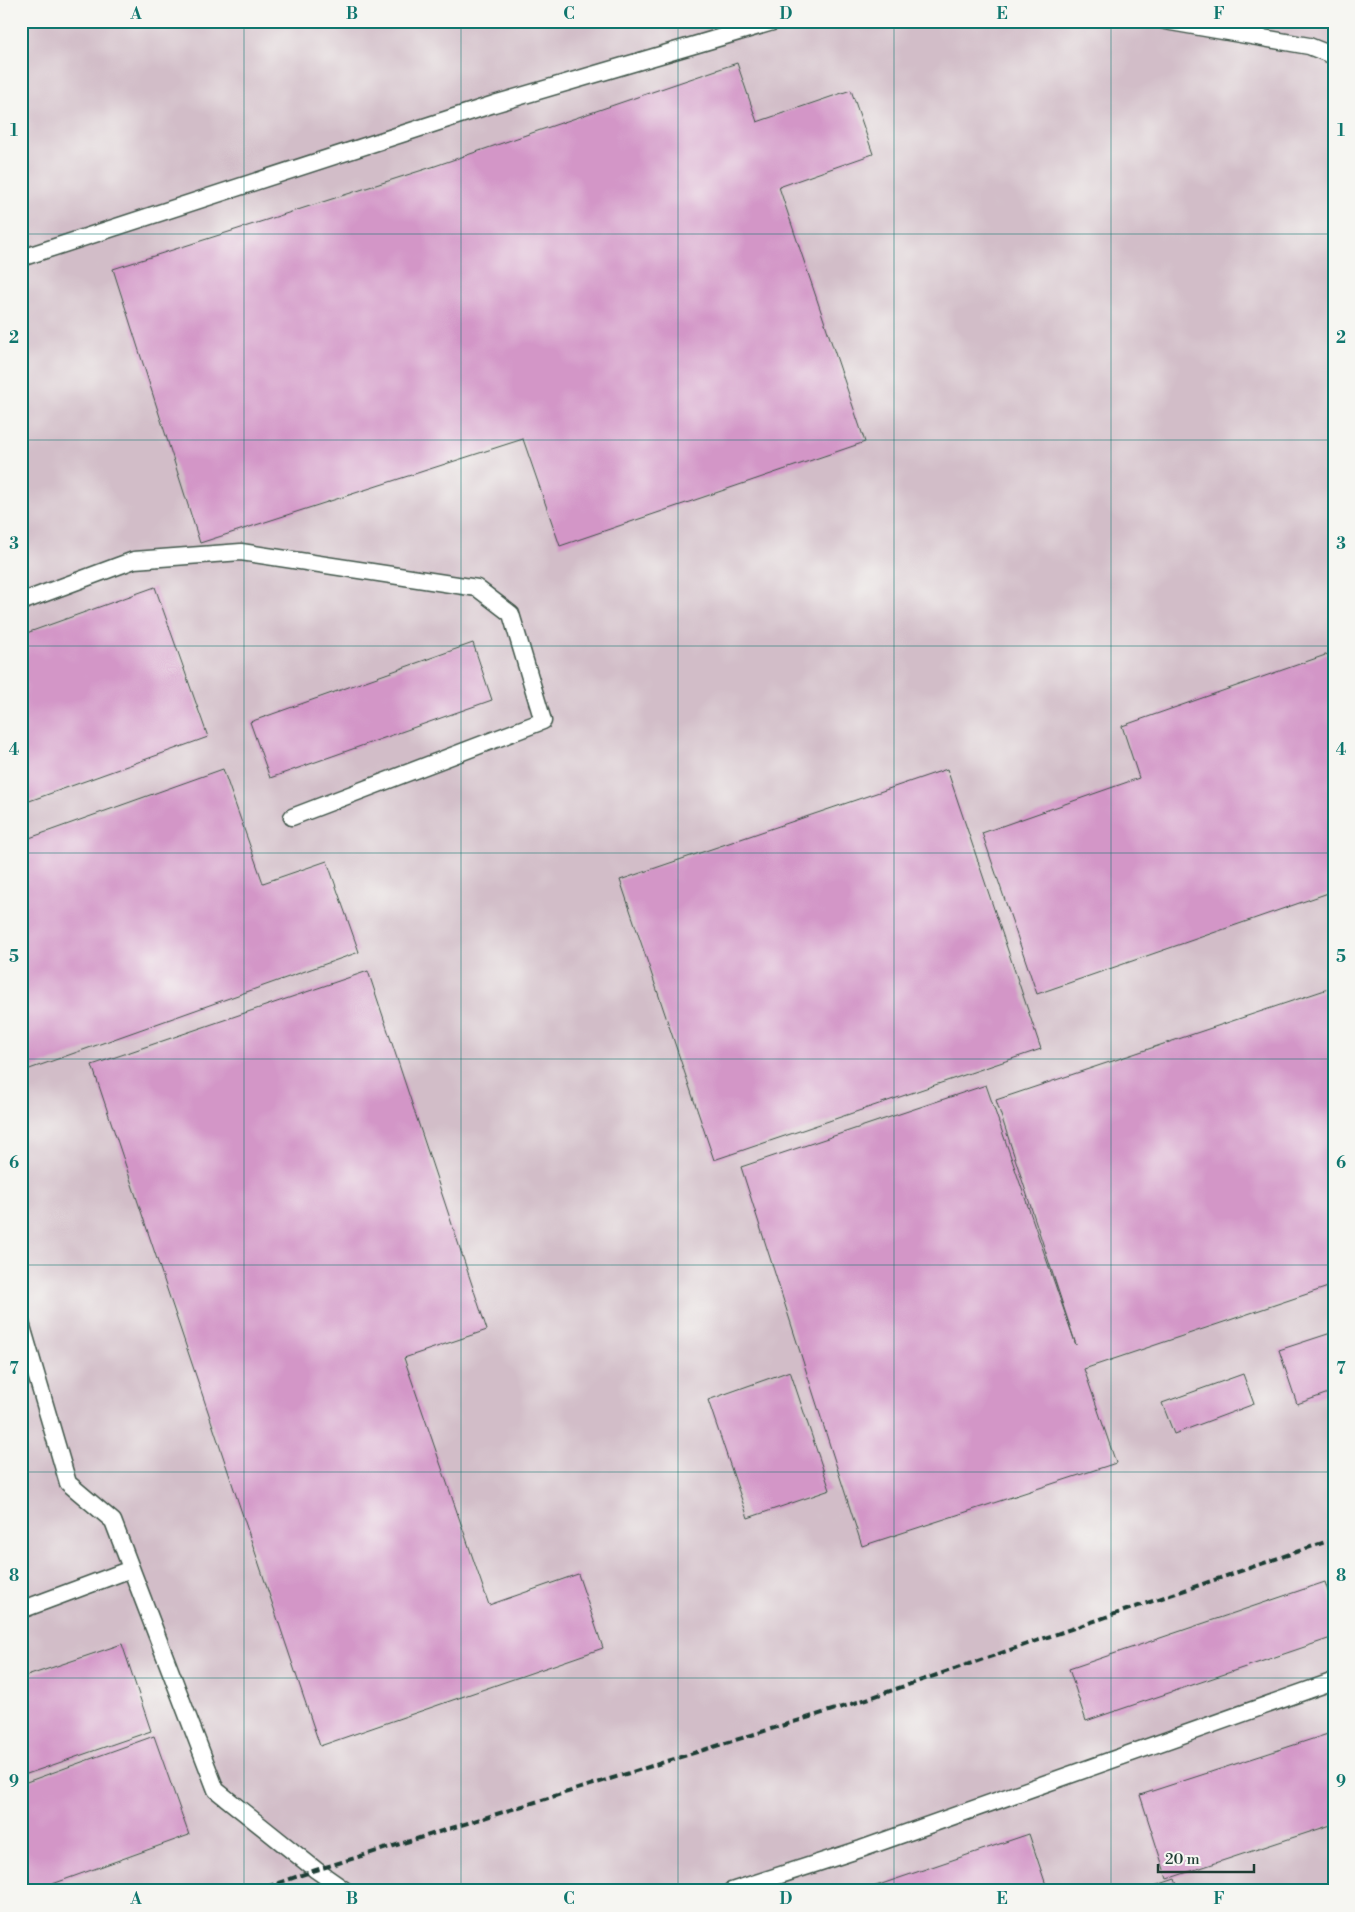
<svg xmlns="http://www.w3.org/2000/svg" width="1355" height="1912" font-family="'Libre Bodoni',serif">
	<style>
		.industrial { fill: #d2bdc8 }
		.building { fill: #d396c7 }
		.lines { fill: none; stroke-linecap: round; stroke-linejoin: round }
		.lane-casing { stroke: #3f5549; stroke-width: 19 }
		.lane { stroke: #fff; stroke-width: 16 }
		.rail { stroke: #1f3d34; stroke-width: 4; stroke-dasharray: 8 4; stroke-linecap: butt }
		.grid { fill: none; stroke: #0f766e; stroke-width: 1; stroke-opacity: 0.55 }
		.neatline { fill: none; stroke: #0f766e; stroke-width: 2 }
		.grid-label { font-size: 16px; text-anchor: middle; font-weight: bold; fill: #0f766e }
	</style>
	<rect width="100%" height="100%" fill="#f6f6f2"/>
	<filter id="ink" filterUnits="userSpaceOnUse"><feTurbulence type="fractalNoise" baseFrequency=".02" numOctaves="2"/><feDisplacementMap in="SourceGraphic" scale="10" xChannelSelector="R" yChannelSelector="G"/><feConvolveMatrix kernelMatrix="1 2 1 2 8 2 1 2 1" color-interpolation-filters="sRGB"/></filter>
	<filter id="wash" filterUnits="userSpaceOnUse"><feTurbulence type="fractalNoise" baseFrequency=".0096" numOctaves="4" result="noise"/><feDisplacementMap in="SourceGraphic" scale="20" xChannelSelector="R" yChannelSelector="G"/><feGaussianBlur stdDeviation="1.12" result="paint"/><feColorMatrix in="noise" values="0 0 0 0 0 0 0 0 0 0 0 0 0 0 0 0 0 1.4 0 .05"/><feComposite in="paint" operator="in"/></filter>
	<g filter="url(#wash)">
		<rect width="100%" height="100%" fill="#f2dcbd"/>
		<rect class="industrial" x="21" y="21" width="1313" height="1870"/>
		<g id="blocks">
			<g class="building">
				<path d="M737,63L757,122L851,90L873,154L779,187L865,442L560,546L523,439L200,543L113,269L432,167Z"/>
				<path d="M155,587L208,737L21,804V635Z"/>
				<path d="M473,643L492,700L270,778L250,722Z"/>
				<path d="M1334,652V891L1037,994L982,833L1139,778L1122,726Z"/>
				<path d="M223,769L263,883L327,861L359,952L21,1072V841Z"/>
				<path d="M947,769L1041,1049L714,1160L620,880Z"/>
				<path d="M368,971L487,1330L404,1358L489,1605L578,1574L603,1648L320,1746L92,1065Z"/>
				<path d="M1334,987V1285L1084,1369L1116,1463L862,1546L741,1167L986,1085L1076,1345L996,1100Z"/>
				<path d="M1334,1332V1391L1297,1404L1279,1350Z"/>
				<path d="M790,1371L830,1490L748,1518L708,1400Z"/>
				<path d="M1243,1374L1254,1404L1174,1434L1162,1403Z"/>
				<path d="M1325,1582L1334,1610V1637L1086,1721L1069,1669Z"/>
				<path d="M122,1644L151,1731L21,1776V1678Z"/>
				<path d="M1334,1732V1824L1167,1879L1140,1795Z"/>
				<path d="M154,1736L189,1835L33,1891H21V1784Z"/>
				<path d="M1029,1834L1048,1891H864V1890Z"/>
				<path d="M1175,1879L1179,1891H1142V1890Z"/>
			</g>
		</g>
	</g>
	<g filter="url(#ink)">
		<use href="#blocks" fill-opacity="0" stroke="#3f5549" stroke-width="1"/>
		<g class="lines">
			<defs>
				<g id="lane">
					<path d="M1165,21L1309,46L1334,56"/>
					<path d="M21,258L494,104L776,21"/>
					<path d="M21,602L134,560L241,552L477,588L511,614L543,721L292,817"/>
					<path d="M21,1323L68,1483L113,1521L216,1790L316,1870L346,1891"/>
					<path d="M21,1610L131,1569"/>
					<path d="M731,1891L861,1849L1334,1681"/>
				</g>
			</defs>
			<use href="#lane" class="lane-casing"/>
			<use href="#lane" class="lane"/>
			<path class="rail" d="M255,1891L316,1870L855,1703L1334,1539"/>
		</g>
	</g>
	<path class="grid" d="M244,21V1891M461,21V1891M678,21V1891M894,21V1891M1111,21V1891M21,234H1334M21,440H1334M21,646H1334M21,853H1334M21,1059H1334M21,1265H1334M21,1472H1334M21,1678H1334"/>
	<rect width="1355" height="1912" fill="none" stroke="#f6f6f2" stroke-width="55"/>
	<path d="M1158 1864v8h96v-8" fill="none" stroke="#1f3d34" stroke-width="2.5"/>
	<text x="1165" y="1864" font-size="15" fill="#1f3d34" stroke="#f6f6f2" stroke-width="4" paint-order="stroke">20 m</text>
	<rect x="28" y="28" width="1300" height="1856" class="neatline"/>
	<g class="grid-label">
		<text x="136" y="19">A</text>
		<text x="352" y="19">B</text>
		<text x="569" y="19">C</text>
		<text x="786" y="19">D</text>
		<text x="1002" y="19">E</text>
		<text x="1219" y="19">F</text>
		<text x="14" y="136">1</text>
		<text x="1341" y="136">1</text>
		<text x="14" y="343">2</text>
		<text x="1341" y="343">2</text>
		<text x="14" y="549">3</text>
		<text x="1341" y="549">3</text>
		<text x="14" y="755">4</text>
		<text x="1341" y="755">4</text>
		<text x="14" y="962">5</text>
		<text x="1341" y="962">5</text>
		<text x="14" y="1168">6</text>
		<text x="1341" y="1168">6</text>
		<text x="14" y="1374">7</text>
		<text x="1341" y="1374">7</text>
		<text x="14" y="1581">8</text>
		<text x="1341" y="1581">8</text>
		<text x="14" y="1787">9</text>
		<text x="1341" y="1787">9</text>
		<text x="136" y="1904">A</text>
		<text x="352" y="1904">B</text>
		<text x="569" y="1904">C</text>
		<text x="786" y="1904">D</text>
		<text x="1002" y="1904">E</text>
		<text x="1219" y="1904">F</text>
	</g>
</svg>
